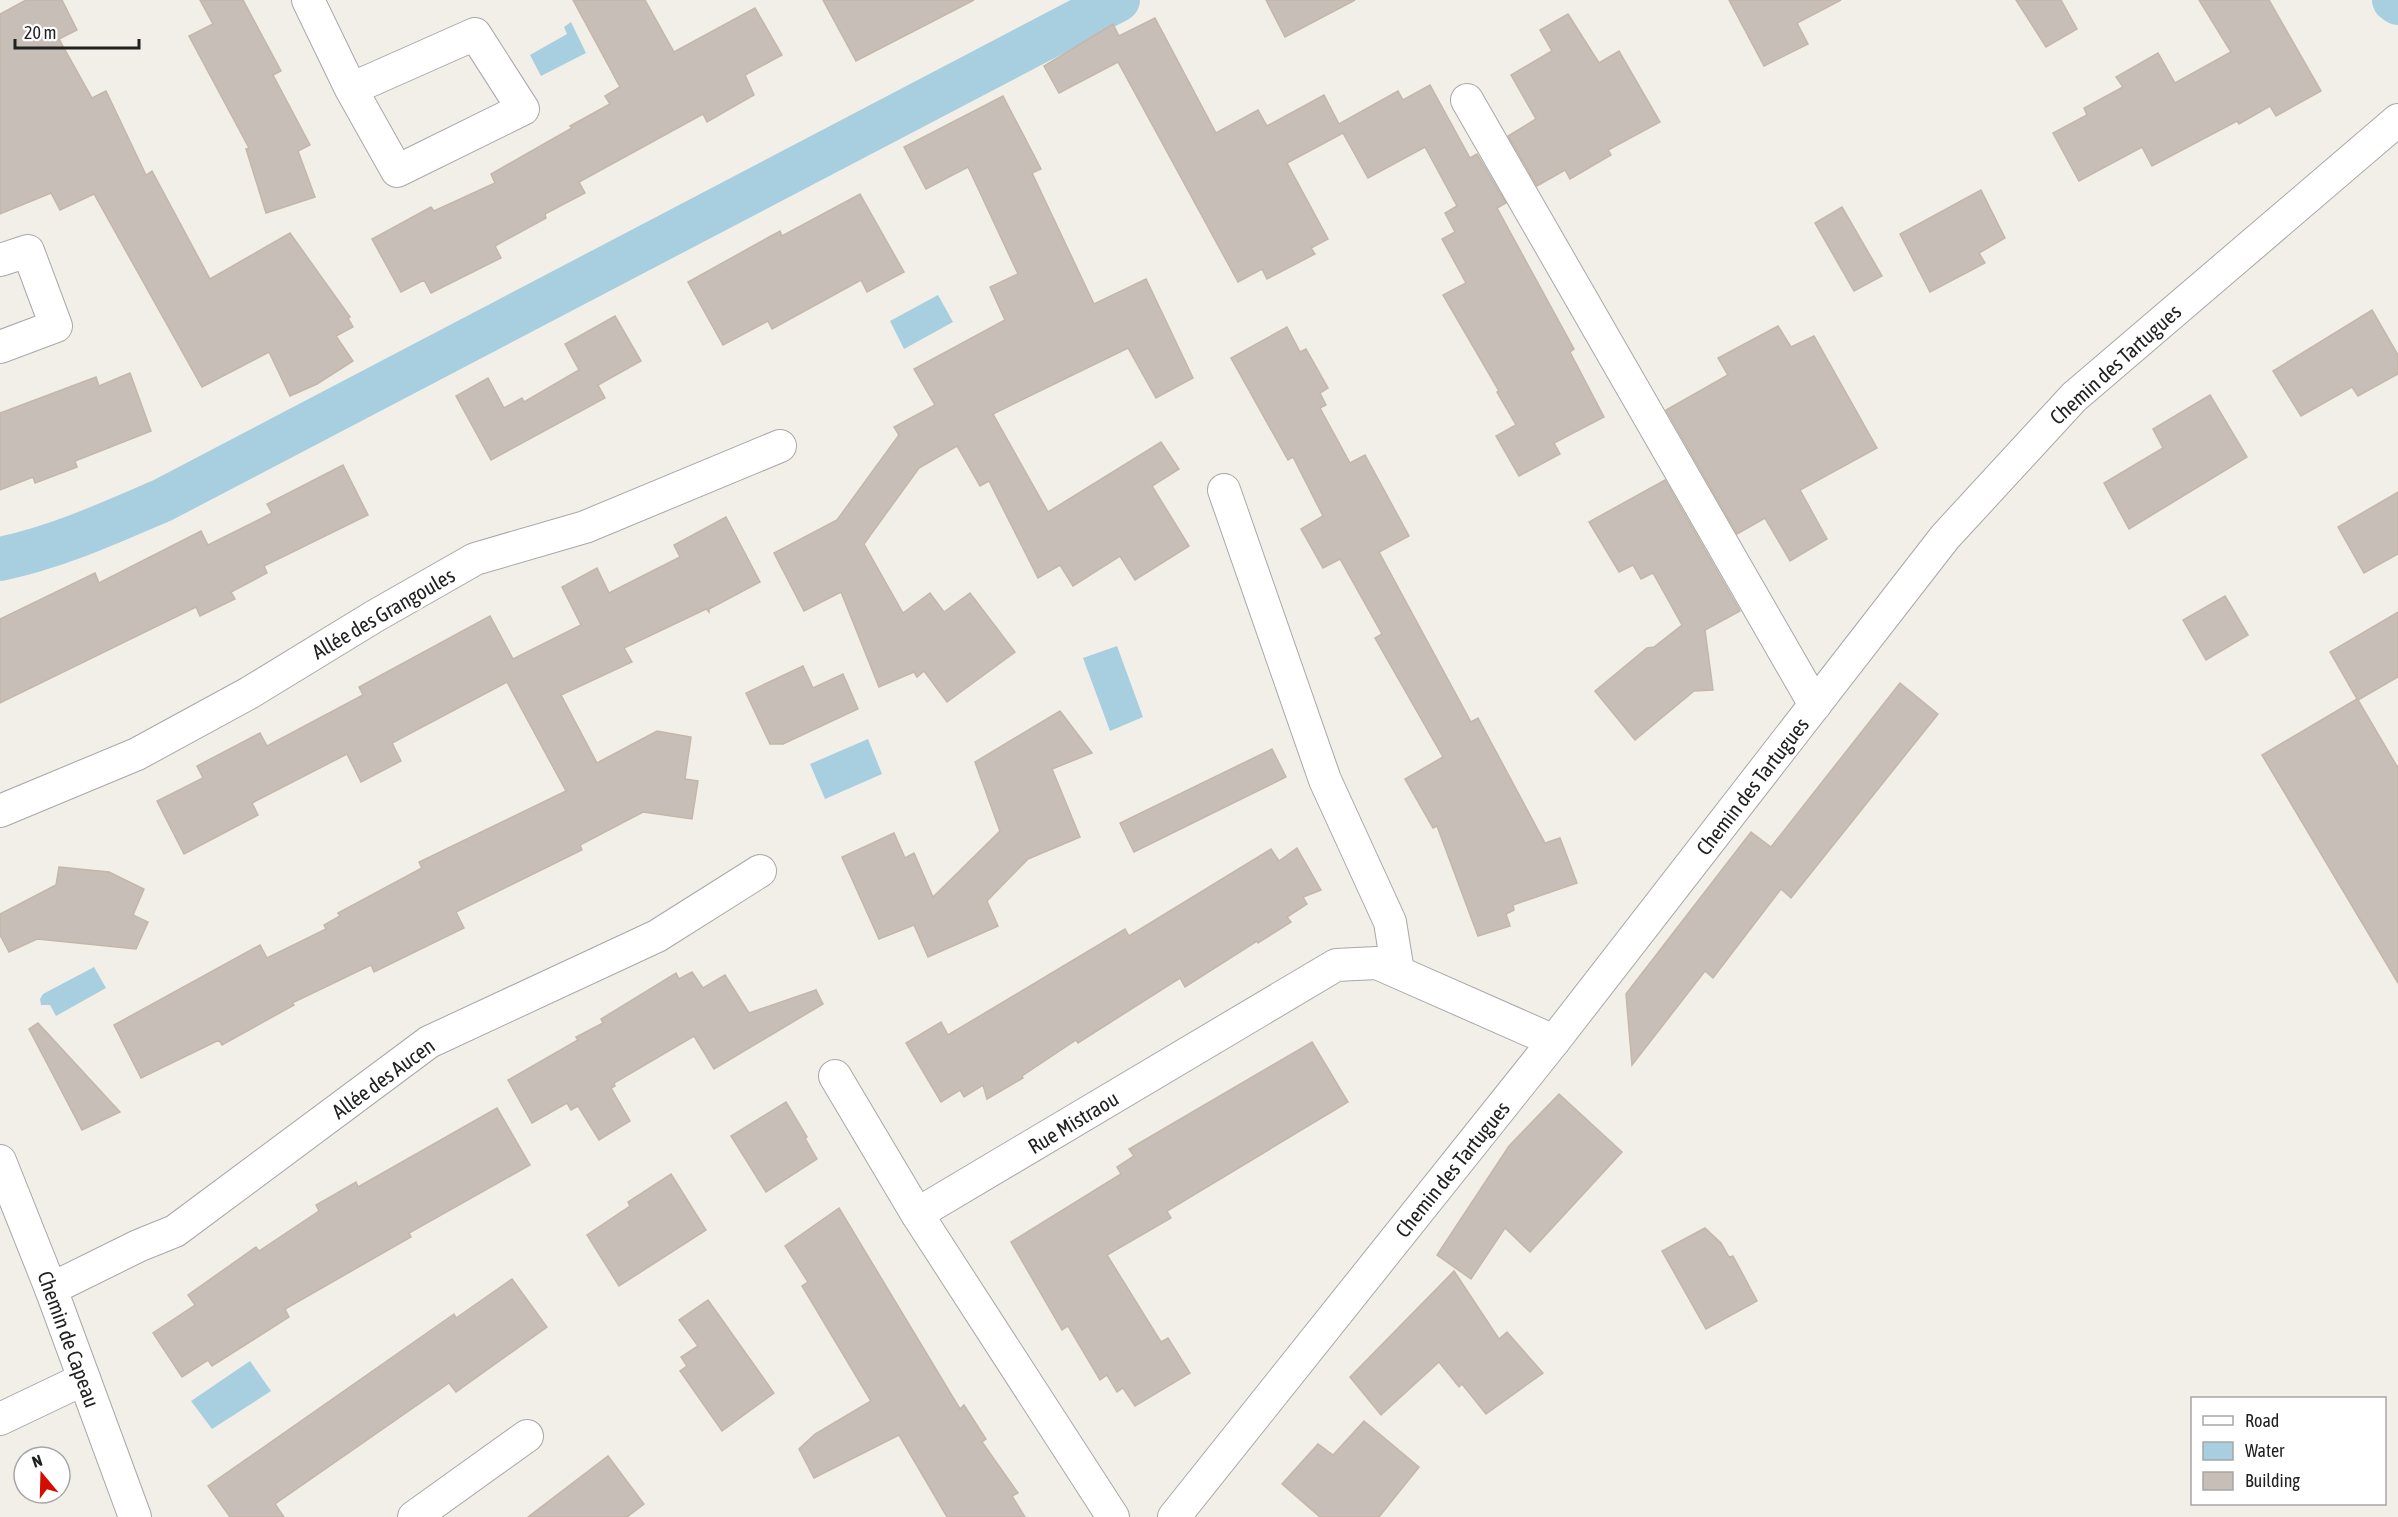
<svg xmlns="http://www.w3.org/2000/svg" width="2398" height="1517" font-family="'Asap Condensed',sans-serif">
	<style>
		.water { fill: #a8cfdf }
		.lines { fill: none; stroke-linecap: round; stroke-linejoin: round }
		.canal { stroke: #a8cfdf; stroke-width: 44 }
		.building { fill: #c7beb7; stroke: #c4b7aa; stroke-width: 1.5 }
		.minor-casing { stroke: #a8a8a8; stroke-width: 34 }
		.minor { stroke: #fff; stroke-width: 32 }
		.labels { text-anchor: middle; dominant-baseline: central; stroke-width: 6; stroke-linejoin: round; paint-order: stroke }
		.street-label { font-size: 21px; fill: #212121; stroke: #fff }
	</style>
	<rect width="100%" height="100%" fill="#f2efe8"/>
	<g class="water">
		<path d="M571,22L586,53L541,76L530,55L567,34L564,27Z"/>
		<path d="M938,295L953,322L904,349L890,321Z"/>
		<path d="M1117,646L1143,717L1110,731L1083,658Z"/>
		<path d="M868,739L882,774L825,799L810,764Z"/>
		<path d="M94,967L106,988L56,1016L50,1005H41L40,999L43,994Z"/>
		<path d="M250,1361L271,1391L212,1429L191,1401Z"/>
	</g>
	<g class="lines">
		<g class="canal">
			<path d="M2394,0L2398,3"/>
			<path d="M0,559C57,547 110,523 163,500L1118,0"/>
		</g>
	</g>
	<g class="building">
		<path d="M26,0H62L77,30L59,39L92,98L106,91L146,175L152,171L210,279L290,233L350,317L348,318L353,327L336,336L353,361L317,384L290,396L269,352L202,387L94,194L60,210L51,193L0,214V14Z"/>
		<path d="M200,0H243L281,71L273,75L310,145L298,151L315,197L266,213L246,149L249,148L189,36L213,24Z"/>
		<path d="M573,0H645L674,52L755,8L782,55L745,75L754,95L707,122L703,114L579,182L585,193L545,214L546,218L495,246L501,258L431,293L424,280L401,292L372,239L431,207L434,211L495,183L491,174L572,128L570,126L610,104L605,96L620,87Z"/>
		<path d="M823,0H974L856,61Z"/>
		<path d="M1266,0H1355L1285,37Z"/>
		<path d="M1729,0H1841L1797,23L1808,44L1764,66Z"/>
		<path d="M2016,0H2061L2077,29L2046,47Z"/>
		<path d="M2199,0H2269L2321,91L2276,116L2270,106L2239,124L2237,121L2152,166L2142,147L2079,181L2053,133L2087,115L2084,108L2123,87L2116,77L2158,53L2175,83L2231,52Z"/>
		<path d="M1568,14L1599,63L1619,51L1660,122L1608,150L1611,155L1570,179L1565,170L1537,186L1508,136L1536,119L1511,75L1552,51L1540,30Z"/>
		<path d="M1155,18L1216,133L1258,110L1267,126L1324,95L1339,124L1398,91L1403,100L1430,85L1470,158L1477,154L1506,203L1497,208L1574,349L1570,352L1604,417L1554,443L1560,454L1519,476L1496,436L1516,425L1497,392L1499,391L1443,295L1466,283L1442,239L1455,232L1445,213L1457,206L1425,147L1368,178L1343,133L1287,163L1328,239L1311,248L1315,254L1267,279L1262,269L1238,282L1118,62L1059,93L1044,66L1113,24L1119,36Z"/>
		<path d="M1003,96L1041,169L1032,173L1094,304L1146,279L1193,378L1156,398L1128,348L993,414L1048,512L1161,442L1179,469L1152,486L1189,546L1135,580L1120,556L1073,586L1060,565L1038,578L989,481L980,486L957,446L919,468L864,544L903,613L930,593L944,612L970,593L1015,652L947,702L924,671L917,677L914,672L879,687L841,592L804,611L774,553L837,520L899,435L894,427L935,405L914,369L1005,320L990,287L1018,274L968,167L926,189L904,147Z"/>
		<path d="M1981,190L2005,238L1979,253L1985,263L1930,292L1900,234Z"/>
		<path d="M860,194L904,272L867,292L861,280L772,329L768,321L723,345L688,282L780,231L782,236Z"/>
		<path d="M1842,207L1882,276L1854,291L1815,223Z"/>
		<path d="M2372,310L2398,355V374L2358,396L2352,387L2301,416L2273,371Z"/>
		<path d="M615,316L641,361L598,385L605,398L491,460L456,396L488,378L504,408L522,398L524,402L579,370L565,344Z"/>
		<path d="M1778,326L1791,347L1814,336L1877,448L1800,490L1827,539L1790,561L1765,518L1737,534L1666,410L1728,375L1718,358Z"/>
		<path d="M1287,327L1300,352L1306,349L1328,388L1320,393L1326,405L1320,408L1350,463L1365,455L1409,536L1379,552L1471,722L1478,718L1545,843L1560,838L1577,883L1513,905L1514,910L1506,914L1510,926L1478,936L1437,826L1433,828L1405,779L1443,757L1375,638L1382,634L1340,559L1323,568L1301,529L1323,516L1293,457L1288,460L1231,358Z"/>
		<path d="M130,373L151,431L75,461L77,467L35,483L33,477L0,490V413L96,377L99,386Z"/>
		<path d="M2210,395L2247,457L2129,529L2104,483L2163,448L2153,429Z"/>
		<path d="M343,465L368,515L264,566L267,573L231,592L235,599L200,616L196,607L0,703V619L95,573L99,583L201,531L208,545L272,513L267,504Z"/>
		<path d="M1665,480L1740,611L1705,630L1713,690L1694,691L1635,740L1595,691L1647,648L1654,647L1682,625L1653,573L1641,579L1633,565L1619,572L1589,522Z"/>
		<path d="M2398,492V554L2364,573L2338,527Z"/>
		<path d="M726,517L760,582L709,609V612L706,609L624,648L632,662L561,695L597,763L657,731L691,737L685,779L698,781L692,819L643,812L580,845L582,850L456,912L464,928L374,972L371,965L292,1003L294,1005L222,1045L219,1040L141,1078L114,1025L260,945L267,958L326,929L324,925L340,916L338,913L422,868L419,862L566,791L507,682L392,743L401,761L361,782L347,754L252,803L258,815L184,854L157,801L203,778L197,766L260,733L267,746L363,695L359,687L490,616L513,659L581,625L562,587L597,568L609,593L680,557L674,545Z"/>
		<path d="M2225,596L2248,635L2206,660L2183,620Z"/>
		<path d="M2398,612V677L2358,700L2398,768V983L2262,755L2357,699L2330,652Z"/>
		<path d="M803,666L813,688L843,674L858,709L783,744H770L746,693Z"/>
		<path d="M1900,683L1938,714L1791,898L1781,889L1713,978L1705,971L1632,1065L1626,994L1751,832L1771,847Z"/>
		<path d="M1060,711L1092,753L1052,769L1080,837L1028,859L987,901L998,926L928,957L914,925L879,939L842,857L894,833L905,858L914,853L933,897L1000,831L975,762Z"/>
		<path d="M1272,749L1286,777L1134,852L1120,823Z"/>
		<path d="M1297,848L1321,890L1303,897L1307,904L1287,917L1291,922L1258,943L1257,941L1185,987L1180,978L1078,1043L1076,1040L1022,1076L1023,1078L987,1099L983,1085L964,1097L960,1090L941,1102L906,1043L941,1022L948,1035L1125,929L1129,936L1271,849L1279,861Z"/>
		<path d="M59,867L109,872L144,889L133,915L148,922L136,949L37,939L9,952L0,935V914L56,885Z"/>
		<path d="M692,972L703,988L725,975L749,1013L816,990L823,1004L714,1069L694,1036L614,1083L615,1086L611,1088L630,1121L599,1140L578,1106L571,1110L567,1103L532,1123L508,1080L578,1040L576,1037L603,1023L601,1019L676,973L679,979Z"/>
		<path d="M38,1023L120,1112L82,1130L29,1029Z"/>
		<path d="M1312,1042L1348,1102L1167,1211L1171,1218L1107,1255L1161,1342L1168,1338L1190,1373L1135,1406L1123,1388L1117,1392L1107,1375L1100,1380L1068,1326L1062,1330L1011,1242L1121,1174L1117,1167L1134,1156L1129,1149Z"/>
		<path d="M1559,1094L1622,1152L1530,1252L1505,1228L1471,1279L1437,1255L1509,1146Z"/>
		<path d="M786,1102L807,1137L805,1138L817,1159L766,1192L731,1136Z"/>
		<path d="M497,1108L530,1165L409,1233L411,1237L285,1309L289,1317L212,1366L208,1360L182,1377L153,1333L195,1305L188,1295L256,1247L259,1251L319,1211L316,1205L356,1182L358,1187Z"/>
		<path d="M671,1174L706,1230L619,1286L587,1235L630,1206L628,1202Z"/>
		<path d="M839,1208L960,1409L964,1405L986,1439L982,1442L1018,1493L1012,1496L1025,1517H947L899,1435L814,1478L799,1449L815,1434L871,1401L802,1286L808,1282L785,1246Z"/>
		<path d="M1705,1228L1721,1243L1729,1257L1733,1256L1757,1301L1706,1329L1662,1251Z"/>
		<path d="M1454,1271L1499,1339L1507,1332L1543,1373L1486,1414L1462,1384L1459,1387L1439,1362L1381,1415L1350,1377Z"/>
		<path d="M512,1279L547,1327L456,1392L449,1383L275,1504L284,1517H230L208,1486L454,1314L456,1318Z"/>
		<path d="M708,1300L774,1393L722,1431L680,1371L687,1366L681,1357L698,1346L679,1320Z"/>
		<path d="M1364,1421L1419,1467L1379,1517H1320L1282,1484L1318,1444L1333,1455Z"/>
		<path d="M608,1456L644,1504L627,1517H528Z"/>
	</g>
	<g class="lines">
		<defs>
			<g id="minor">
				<path d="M308,0L351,89L397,171L523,109L475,34L351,89"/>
				<path d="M1467,100L1815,705"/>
				<path d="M0,260L28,251L56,326L0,347"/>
				<path d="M1224,490L1325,780L1390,922L1398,972"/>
				<path d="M0,811L137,754L249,693L375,616L475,559L585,527L780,446"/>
				<path d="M835,1076L917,1214"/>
				<path d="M0,1161L51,1289L135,1517"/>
				<path d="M51,1289L138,1246L175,1231L429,1042L657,936L760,871"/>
				<path d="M0,1419L84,1379"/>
				<path d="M414,1517L527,1436"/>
				<path d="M1113,1517L917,1214L1336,965L1377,963L1554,1041"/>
				<path d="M1174,1517L1554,1041L1945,537L2074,397L2398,120"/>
			</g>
		</defs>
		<use href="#minor" class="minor-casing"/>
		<use href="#minor" class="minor"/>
	</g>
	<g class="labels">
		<g class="street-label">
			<text transform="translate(2115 364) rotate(-42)">Chemin des Tartugues</text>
			<text transform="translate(383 613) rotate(-30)">Allée des Grangoules</text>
			<text transform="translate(1752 786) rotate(-52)">Chemin des Tartugues</text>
			<text transform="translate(383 1078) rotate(-36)">Allée des Aucen</text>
			<text transform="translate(1073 1122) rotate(-31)">Rue Mistraou</text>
			<text transform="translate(1452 1169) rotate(-51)">Chemin des Tartugues</text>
			<text transform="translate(69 1339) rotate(70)">Chemin de Capeau</text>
		</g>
	</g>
	<rect x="2191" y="1397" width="195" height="108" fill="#ffffff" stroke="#a6a6a6" stroke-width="1.5"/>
	<rect x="2203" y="1416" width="30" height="9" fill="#ffffff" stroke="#a6a6a6" stroke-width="1.5"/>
	<text x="2245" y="1427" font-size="18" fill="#212121">Road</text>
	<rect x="2203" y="1442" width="30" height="18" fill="#a8cfdf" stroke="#a6a6a6" stroke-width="1.5"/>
	<text x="2245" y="1457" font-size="18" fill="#212121">Water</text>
	<rect x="2203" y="1472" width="30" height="18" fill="#c7beb7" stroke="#a6a6a6" stroke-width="1.5"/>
	<text x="2245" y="1487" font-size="18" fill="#212121">Building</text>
	<g transform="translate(42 1475) rotate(341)"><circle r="28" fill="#ffffff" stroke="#a6a6a6" stroke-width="1.5"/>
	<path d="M0-4.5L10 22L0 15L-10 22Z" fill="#d30e00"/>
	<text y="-9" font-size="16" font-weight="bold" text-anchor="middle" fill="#212121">N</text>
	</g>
	<path d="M15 39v9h124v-9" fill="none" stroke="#212121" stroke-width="3"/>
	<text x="24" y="39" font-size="18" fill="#212121" stroke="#ffffff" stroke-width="4.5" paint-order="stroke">20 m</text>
</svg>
